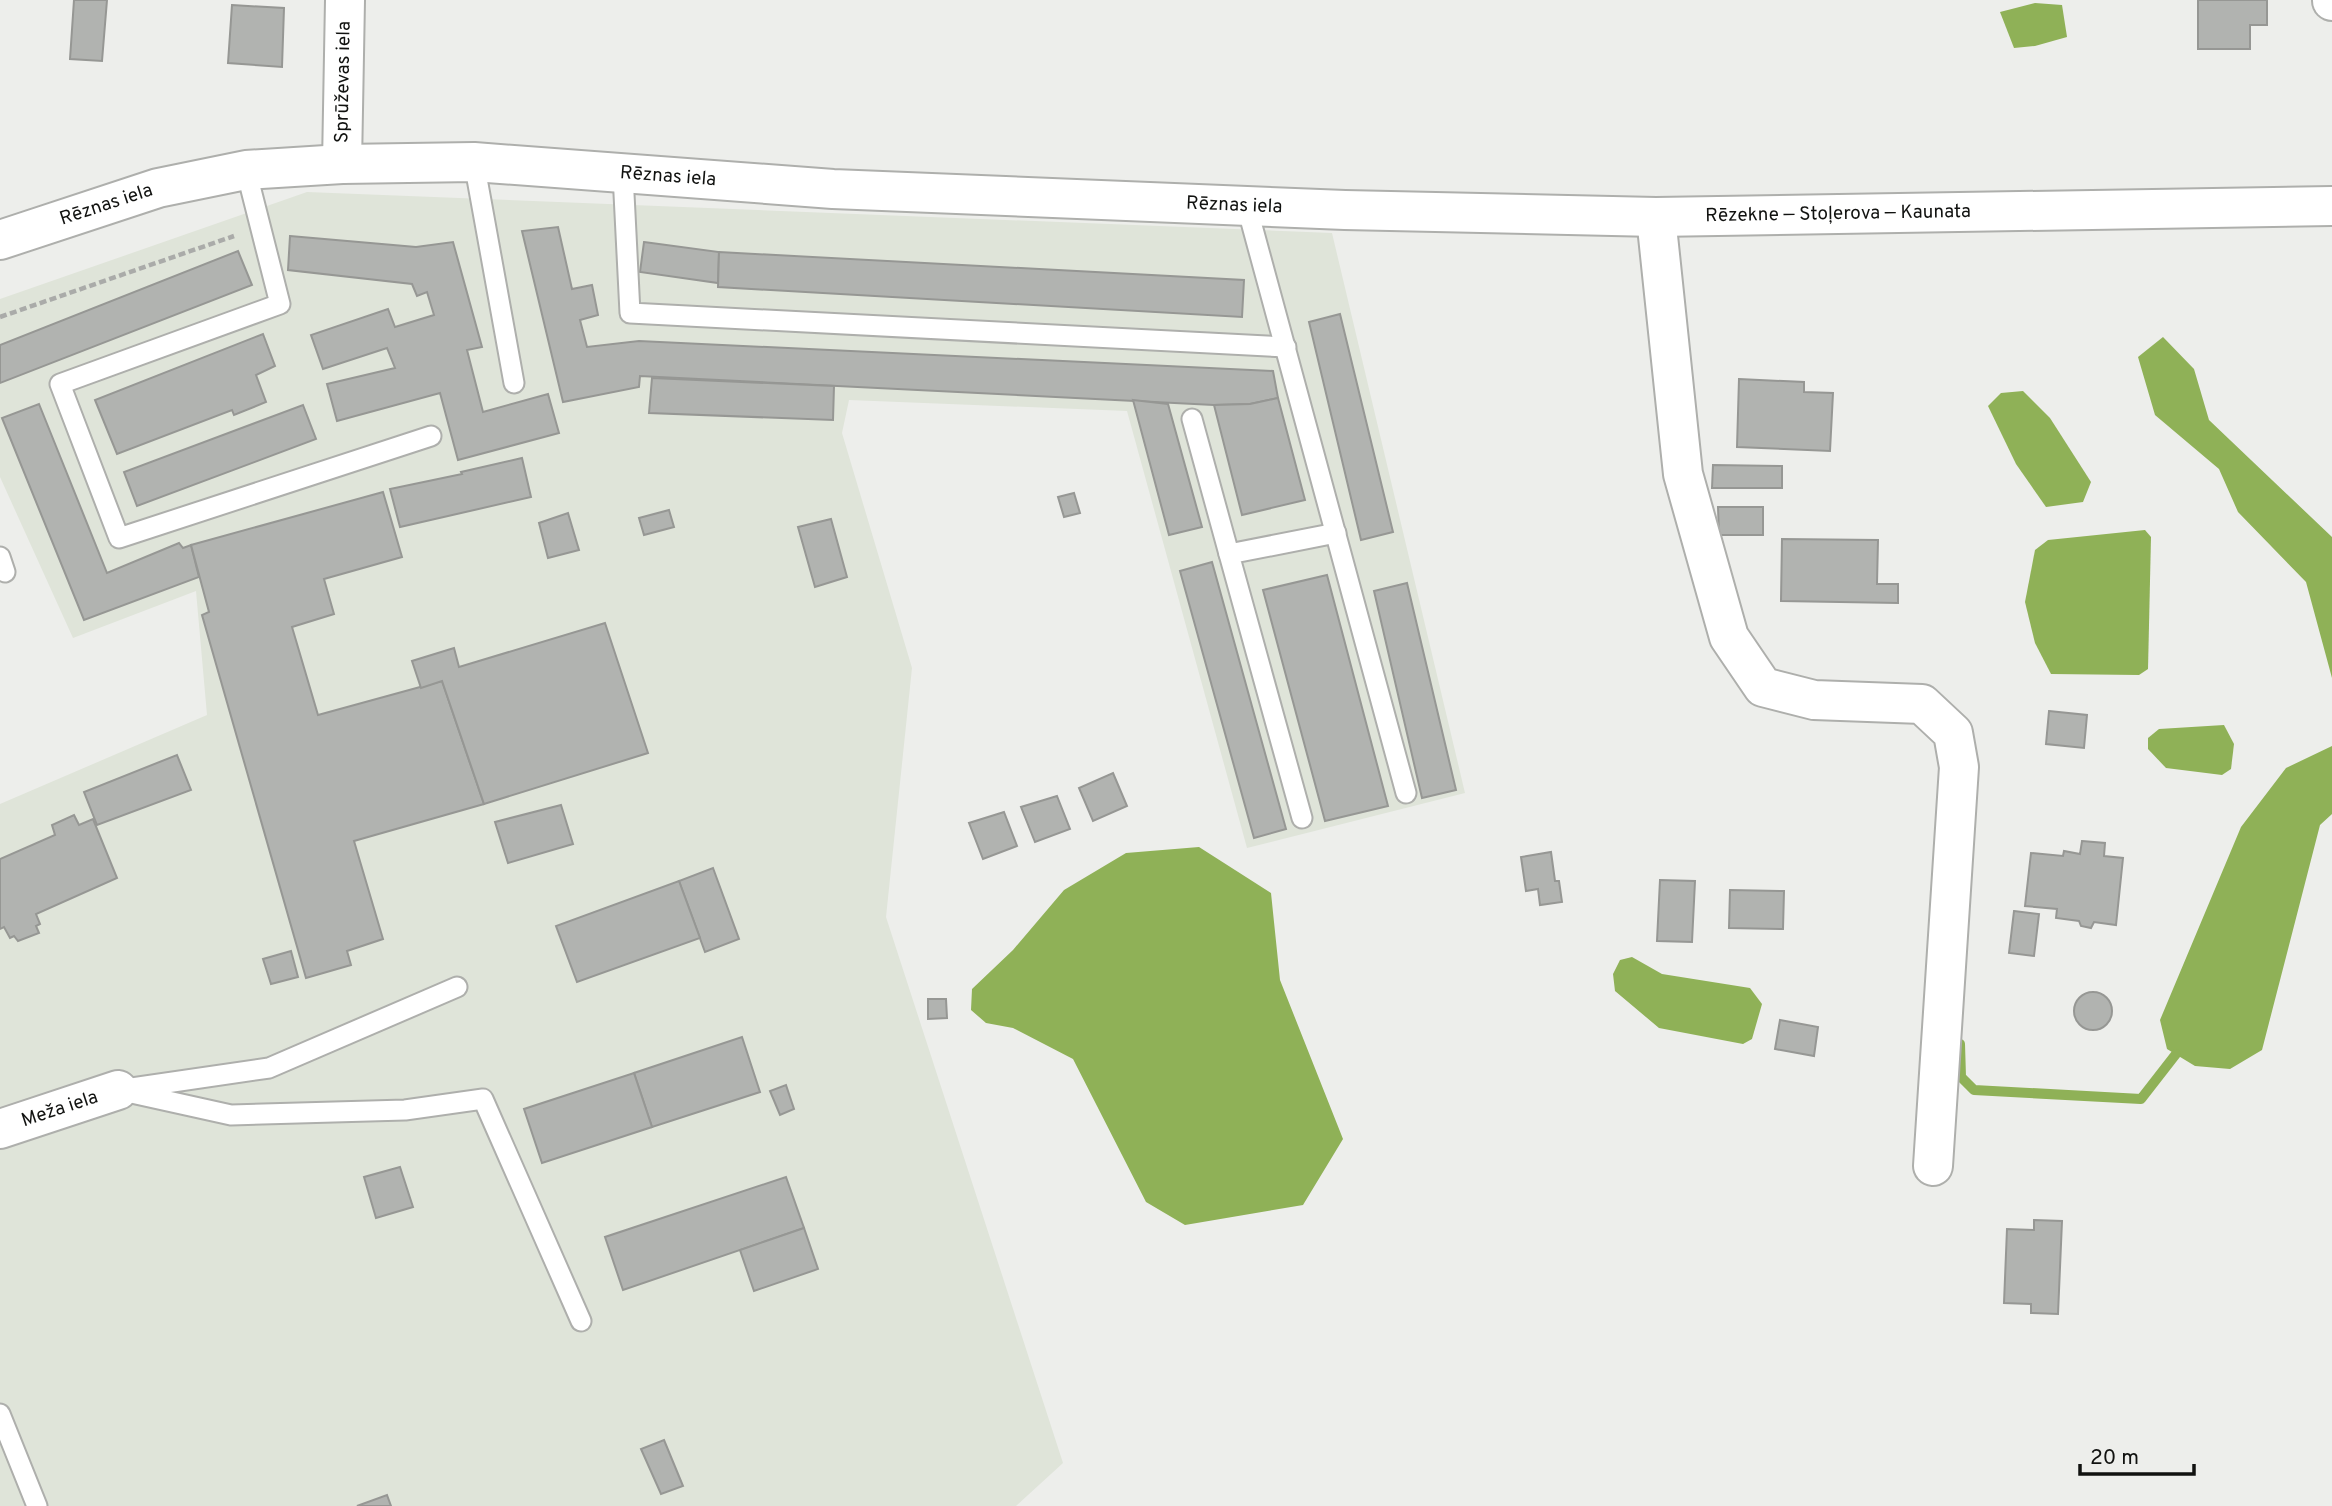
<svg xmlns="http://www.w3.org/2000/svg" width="2332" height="1506" font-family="Overpass,sans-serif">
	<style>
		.built { fill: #dfe4d9 }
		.water { fill: #8fb157 }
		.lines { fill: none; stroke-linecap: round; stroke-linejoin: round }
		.stream { stroke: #8fb157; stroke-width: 10 }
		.building { fill: #b1b3b0; stroke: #969794; stroke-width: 2 }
		.service-casing { stroke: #aeafac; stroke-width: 23 }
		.minor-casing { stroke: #aeafac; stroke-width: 42 }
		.secondary-casing { stroke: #aeafac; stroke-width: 42 }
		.path { stroke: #aaaba9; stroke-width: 4.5; stroke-dasharray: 7 3.5; stroke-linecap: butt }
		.service { stroke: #fff; stroke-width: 19 }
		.minor { stroke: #fff; stroke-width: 38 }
		.secondary { stroke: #fff; stroke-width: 38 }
		.labels { text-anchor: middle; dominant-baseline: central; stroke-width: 5; stroke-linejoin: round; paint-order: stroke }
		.street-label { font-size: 19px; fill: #111210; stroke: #edeeeb }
	</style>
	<rect width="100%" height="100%" fill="#edeeeb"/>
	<path class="built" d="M307,192L1332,233L1465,793L1247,848L1127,411L849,400L842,433L912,668L886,917L1063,1463L1016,1506H0V804L207,715L196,591L73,638L0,477V299Z"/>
	<g class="water">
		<path d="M2035,3L2062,5L2067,37L2035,46L2014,48L2000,12Z"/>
		<path d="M2163,337L2194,369L2209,420L2332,537V678L2306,582L2238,512L2219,469L2155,415L2138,357Z"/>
		<path d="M2023,391L2050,418L2091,482L2083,502L2046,507L2016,464L1988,406L2001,393Z"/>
		<path d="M2145,530L2151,537L2148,669L2139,675L2051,674L2035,643L2025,602L2035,550L2048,540Z"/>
		<path d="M2224,725L2234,744L2231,769L2222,775L2166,768L2148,749V738L2159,729Z"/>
		<path d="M2332,746V814L2320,825L2262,1050L2230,1069L2195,1066L2167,1049L2160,1020L2241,827L2286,768Z"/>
		<path d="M1199,847L1271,893L1280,980L1343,1139L1303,1205L1185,1225L1146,1202L1073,1059L1013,1028L986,1023L971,1010L972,989L1013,950L1064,890L1126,853Z"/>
		<path d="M1632,957L1662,974L1750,988L1762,1004L1752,1039L1743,1044L1659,1028L1615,991L1613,974L1620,960Z"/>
	</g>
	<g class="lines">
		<path class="stream" d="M1960,1044L1961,1077L1974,1090L2141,1099L2176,1054"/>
	</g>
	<g class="building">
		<path d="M74,0H107L102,61L70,59Z"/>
		<path d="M2198,0H2267V25H2250V49H2198Z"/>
		<path d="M232,5L284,8L282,67L228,63Z"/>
		<path d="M558,227L572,289L592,285L598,315L580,320L587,347L639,341L1273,371L1278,398L1250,404L1214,405L640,376L639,387L563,402L522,231Z"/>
		<path d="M290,236L416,247L453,242L482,347L467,350L483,412L548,394L559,433L458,460L440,393L337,421L327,384L395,368L387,348L323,369L311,335L388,309L395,327L434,315L427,292L417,296L412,284L288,270Z"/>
		<path d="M644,242L719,252L718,283L640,272Z"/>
		<path d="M238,251L252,285L0,383V345Z"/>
		<path d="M719,252L1244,280L1242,317L718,287Z"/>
		<path d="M1340,314L1393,532L1361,540L1309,322Z"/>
		<path d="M263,334L275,366L256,375L266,402L234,415L232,410L117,454L95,400Z"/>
		<path d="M652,378L834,386L833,420L649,413Z"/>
		<path d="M1739,379L1804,382V392L1833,393L1830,451L1737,447Z"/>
		<path d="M1278,398L1305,500L1242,515L1214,405L1250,404Z"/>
		<path d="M1133,400L1168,404L1202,527L1169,535Z"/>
		<path d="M39,404L107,573L179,543L183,548L191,545L199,577L84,620L2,418Z"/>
		<path d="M303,405L316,439L137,506L124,472Z"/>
		<path d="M522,458L531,497L400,527L390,489L462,474L461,472Z"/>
		<path d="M1713,465L1782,466V488H1712Z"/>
		<path d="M383,492L402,557L324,579L334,614L292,627L318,715L442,681L484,804L354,841L383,939L347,951L351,965L306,978L202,615L209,612L191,545Z"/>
		<path d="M1074,493L1080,513L1064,517L1058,497Z"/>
		<path d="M1718,507H1763V535H1719Z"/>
		<path d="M669,510L674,527L644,535L639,518Z"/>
		<path d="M568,513L579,550L548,558L539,523Z"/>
		<path d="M831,519L847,577L815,587L798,527Z"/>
		<path d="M1782,539L1878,540L1877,584H1898V603L1781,601Z"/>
		<path d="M1212,562L1286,829L1254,838L1180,571Z"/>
		<path d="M1327,575L1388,806L1325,821L1263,590Z"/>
		<path d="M1407,583L1456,790L1422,798L1374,591Z"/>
		<path d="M605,623L648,753L484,804L442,681L421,688L412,661L454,648L459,667Z"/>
		<path d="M2049,711L2087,715L2084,748L2046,744Z"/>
		<path d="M177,755L191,790L97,825L84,792Z"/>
		<path d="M1113,773L1127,806L1093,821L1079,788Z"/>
		<path d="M1057,796L1070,829L1035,842L1021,807Z"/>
		<path d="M561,805L573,844L508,863L495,822Z"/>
		<path d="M1004,812L1017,846L983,859L969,823Z"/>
		<path d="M74,815L79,825L93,819L117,878L36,914L40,924L36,926L39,933L18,941L14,936L10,938L4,927L0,929V859L55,835L52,825Z"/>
		<path d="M2082,841L2105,843L2104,856L2123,858L2116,925L2094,922L2091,928L2081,926L2079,921L2056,918L2057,909L2025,906L2031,853L2063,856L2064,851L2080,854Z"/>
		<path d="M1551,852L1555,881H1559L1562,902L1540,905L1538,889L1526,891L1521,857Z"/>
		<path d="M713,868L739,939L705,952L679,881Z"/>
		<path d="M1660,880L1695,881L1692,942L1657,941Z"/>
		<path d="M679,881L700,938L577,982L556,926Z"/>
		<path d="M1730,890L1784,891L1783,929L1729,928Z"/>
		<path d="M2014,911L2039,914L2034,956L2009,953Z"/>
		<path d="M291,951L298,977L271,984L263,959Z"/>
		<circle cx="2093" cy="1011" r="19"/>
		<path d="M928,999H946L947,1018L928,1019Z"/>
		<path d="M1780,1020L1818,1027L1814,1056L1775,1049Z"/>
		<path d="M742,1037L760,1092L652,1127L634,1073Z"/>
		<path d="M634,1073L652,1127L542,1163L524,1109Z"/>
		<path d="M786,1085L794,1109L780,1115L770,1091Z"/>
		<path d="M400,1167L413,1207L376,1218L364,1177Z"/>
		<path d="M786,1177L804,1228L623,1290L605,1237Z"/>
		<path d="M2034,1220L2062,1221L2058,1314L2031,1313V1304L2004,1303L2007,1229L2034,1230Z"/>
		<path d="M804,1228L818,1269L754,1291L740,1250Z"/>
		<path d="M664,1440L683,1486L661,1494L641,1449Z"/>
		<path d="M387,1495L391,1506H357Z"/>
	</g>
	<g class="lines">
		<defs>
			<g id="service">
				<path d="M474,162L514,383"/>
				<path d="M246,170L280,304L60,384L119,538L431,436"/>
				<path d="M623,174L630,313L1286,347"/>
				<path d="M1247,207L1406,793"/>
				<path d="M1192,419L1229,554"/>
				<path d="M0,557L5,572"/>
				<path d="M1302,818L1229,554L1336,533"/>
				<path d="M457,987L269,1068L118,1090L231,1115L405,1110L483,1099L581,1321"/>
				<path d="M0,1414L37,1506"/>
			</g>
			<g id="minor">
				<path d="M2332,0V1"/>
				<path id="s1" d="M342,164L345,0"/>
				<path d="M1656,217L1683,474L1729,637L1763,687L1814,700L1922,704L1953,733L1959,767L1933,1166"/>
				<path id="s2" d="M0,1129L118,1090"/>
			</g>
			<g id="secondary">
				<path id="s3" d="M0,240L158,188L246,170L342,164L474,162L833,189L1345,210L1656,217L2332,206"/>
			</g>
		</defs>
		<use href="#service" class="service-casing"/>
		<use href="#minor" class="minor-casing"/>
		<use href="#secondary" class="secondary-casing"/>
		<path class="path" d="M0,317L234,236"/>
		<use href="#service" class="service"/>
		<use href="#minor" class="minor"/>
		<use href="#secondary" class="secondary"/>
	</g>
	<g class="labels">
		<g class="street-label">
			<text stroke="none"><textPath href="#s1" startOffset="82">Sprūževas iela</textPath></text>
			<text stroke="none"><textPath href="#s3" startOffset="679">Rēznas iela</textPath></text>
			<text stroke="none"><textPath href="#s3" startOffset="112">Rēznas iela</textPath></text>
			<text stroke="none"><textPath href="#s3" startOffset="1246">Rēznas iela</textPath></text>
			<text stroke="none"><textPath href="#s3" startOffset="1850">Rēzekne — Stoļerova — Kaunata</textPath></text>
			<text stroke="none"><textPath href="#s2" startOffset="63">Meža iela</textPath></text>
		</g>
	</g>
	<path d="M2080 1464v10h114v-10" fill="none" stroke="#111210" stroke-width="3.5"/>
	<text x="2090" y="1464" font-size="21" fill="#111210" stroke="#edeeeb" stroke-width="5" paint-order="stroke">20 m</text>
</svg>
